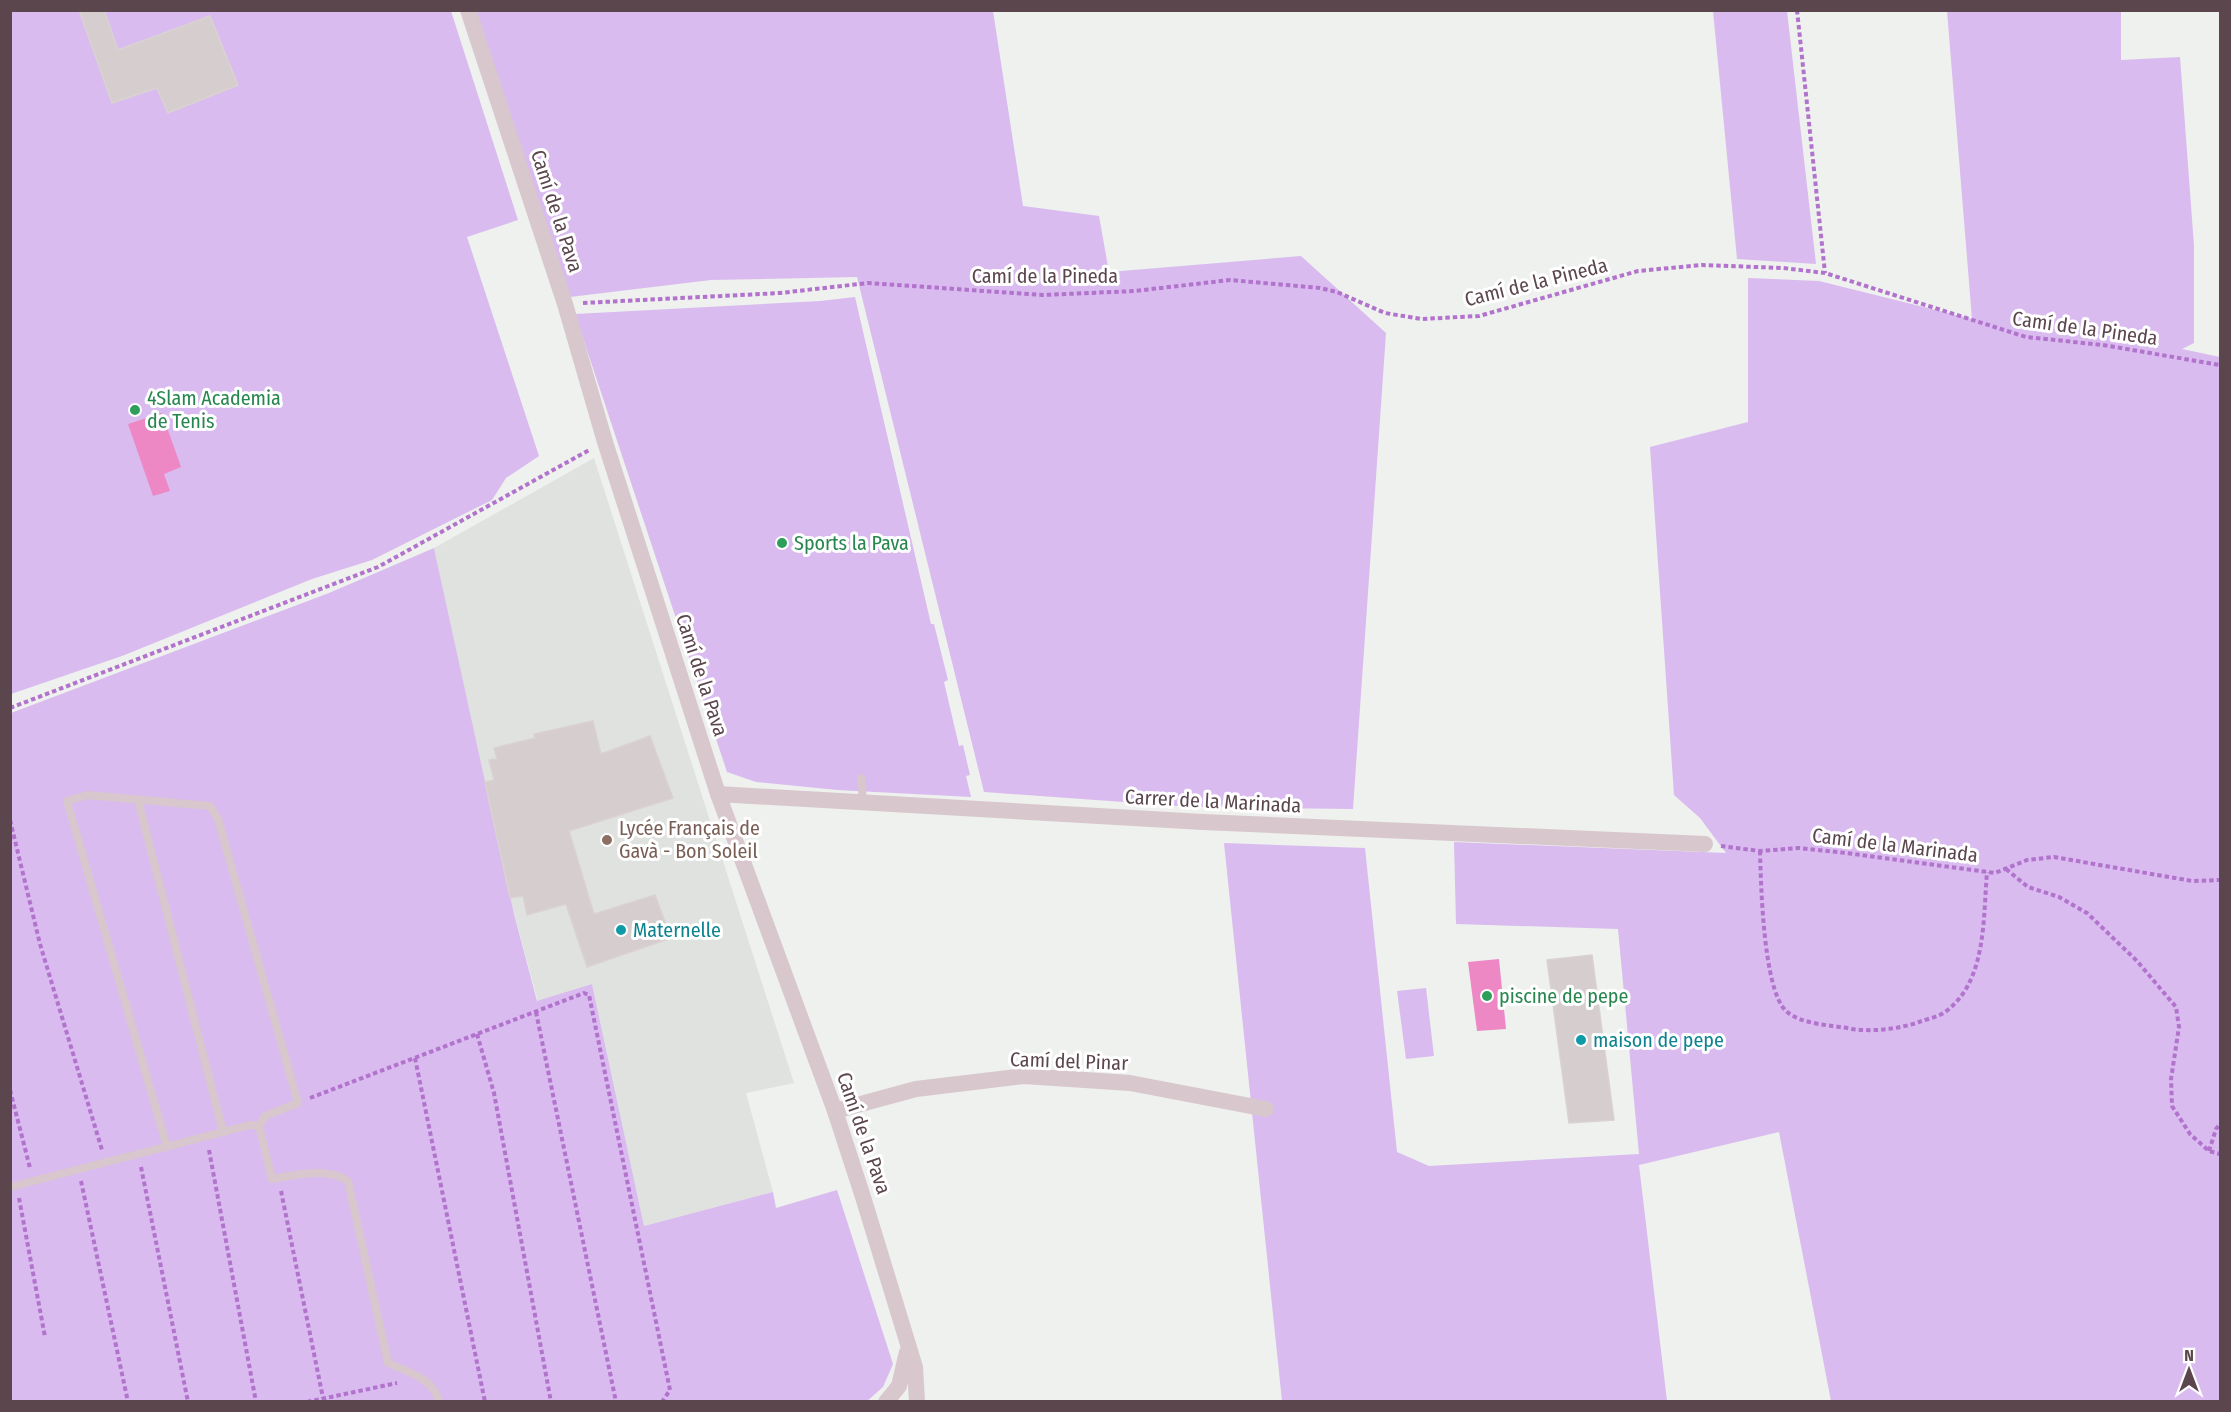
<svg xmlns="http://www.w3.org/2000/svg" width="2231" height="1412" font-family="'Fira Sans Condensed',sans-serif">
	<style>
		.education { fill: #e0e2df }
		.green { fill: #d9bbef }
		.water { fill: #ed88c4 }
		.building { fill: #d6cdcf; stroke: #dad2d2; stroke-width: 1.5 }
		.lines { fill: none; stroke-linecap: round; stroke-linejoin: round }
		.path { stroke: #b273cd; stroke-width: 4; stroke-dasharray: 4.5 3; stroke-linecap: butt }
		.service { stroke: #d8c7cd; stroke-width: 8 }
		.minor { stroke: #d8c7cd; stroke-width: 16 }
		.leisure-dot { fill: #2e9e5b; stroke: #fff; stroke-width: 2 }
		.education-dot { fill: #8d6e63; stroke: #fff; stroke-width: 2 }
		.culture-dot { fill: #0f9aa8; stroke: #fff; stroke-width: 2 }
		.labels { text-anchor: middle; dominant-baseline: central; stroke-width: 6; stroke-linejoin: round; paint-order: stroke }
		.street-label { font-size: 20px; fill: #5b464d; stroke: #fff }
		.leisure-label { font-size: 20px; fill: #27864d; stroke: #fff; text-anchor: start }
		.education-label { font-size: 20px; fill: #785e54; stroke: #fff; text-anchor: start }
		.culture-label { font-size: 20px; fill: #0d838f; stroke: #fff; text-anchor: start }
	</style>
	<rect width="100%" height="100%" fill="#eef1ee"/>
	<path class="education" d="M594,458L794,1083L746,1093L773,1192L644,1226L592,984L538,1002L510,898L434,548Z"/>
	<g class="green">
		<path d="M10,11H451L518,220L467,237L539,456L506,478L492,500L372,560L312,579L122,656L11,694Z"/>
		<path d="M474,11H993L1023,206L1099,216L1109,272L1301,256L1386,333L1353,809L1193,807L984,792L857,277L711,280L570,297Z"/>
		<path d="M1713,11H1787L1816,264L1737,259Z"/>
		<path d="M1947,11H2121V60L2180,57L2194,246V343L2182,349L2220,357V1401H1831L1779,1132L1639,1165L1667,1401H1282L1224,843L1365,848L1397,1152L1429,1166L1639,1154L1618,929L1456,924L1454,842L1726,853L1700,818L1674,795L1650,447L1748,422V278L1819,281L1972,319Z"/>
		<path d="M855,297L931,624H934L948,680L944,682L959,746L963,745L970,775L966,776L971,797L837,790L756,782L727,772L575,314L820,301Z"/>
		<path d="M434,548L514,914L537,1001L592,984L644,1226L773,1192L776,1208L837,1190L893,1364L883,1387L866,1402H11V713L329,593Z"/>
		<path d="M1426,988L1434,1056L1406,1059L1397,991Z"/>
	</g>
	<g class="water">
		<path d="M162,413L181,467L164,474L170,491L153,496L128,424Z"/>
		<path d="M1499,959L1506,1029L1477,1031L1468,962Z"/>
	</g>
	<g class="building">
		<path d="M79,10H104L118,50L210,16L238,85L168,113L157,88L112,103Z"/>
		<path d="M593,721L601,754L650,736L673,798L569,831L594,914L655,895L671,938L587,967L566,904L527,915L523,896L510,898L485,782L494,780L489,760L497,759L494,748L535,738L534,734Z"/>
		<path d="M1592,955L1614,1120L1569,1123L1547,960Z"/>
	</g>
	<g class="lines">
		<g class="path">
			<path d="M1797,10L1825,273"/>
			<path d="M583,303L780,293L868,283L1043,295L1135,291L1230,280L1320,288L1337,292L1385,313L1421,319L1479,316L1638,271L1702,265L1783,268L1825,273L2026,337L2103,345L2220,365"/>
			<path d="M10,708L378,567L591,449"/>
			<path d="M10,820L40,944L102,1150"/>
			<path d="M1721,846L1760,851L1799,848L1846,853L1995,873L2027,860L2054,857L2192,881L2220,880"/>
			<path d="M1760,851C1761,884 1763,989 1786,1011C1801,1025 1833,1025 1852,1029C1875,1032 1898,1029 1919,1022C1927,1019 1938,1017 1945,1012C1987,982 1983,918 1987,872"/>
			<path d="M2006,869L2028,887L2059,897L2087,913L2137,961L2176,1007L2179,1027L2171,1079L2172,1106L2190,1134L2209,1151L2220,1154"/>
			<path d="M536,1012L616,1402"/>
			<path d="M477,1034L494,1093L551,1402"/>
			<path d="M415,1058L485,1402"/>
			<path d="M10,1090L30,1168"/>
			<path d="M310,1098L584,993L589,995L670,1390L662,1402"/>
			<path d="M209,1150L256,1402"/>
			<path d="M2209,1151L2216,1129L2220,1124"/>
			<path d="M141,1167L188,1402"/>
			<path d="M81,1181L128,1402"/>
			<path d="M281,1191L323,1398"/>
			<path d="M19,1198L45,1337"/>
			<path d="M307,1402L397,1383"/>
		</g>
		<g class="service">
			<path d="M861,778L863,801"/>
			<path d="M138,800L223,1132"/>
			<path d="M167,1147L67,801L87,795L210,806L218,819L298,1103L265,1116L259,1126"/>
			<path d="M10,1187L250,1125L259,1126L272,1179C295,1175 328,1167 348,1181L388,1363C407,1372 434,1378 439,1402"/>
		</g>
		<g class="minor">
			<path d="M468,10L565,304L605,442L718,794L835,1111L863,1197L915,1367L917,1402"/>
			<path d="M718,794L1203,822L1705,844"/>
			<path d="M835,1111L916,1089L1024,1076L1130,1083L1266,1109"/>
			<path d="M886,1402L899,1386L907,1352"/>
		</g>
	</g>
	<g class="leisure-dot">
		<circle cx="135" cy="410" r="6"/>
		<circle cx="782" cy="543" r="6"/>
		<circle cx="1487" cy="996" r="6"/>
	</g>
	<circle class="education-dot" cx="607" cy="840" r="6"/>
	<g class="culture-dot">
		<circle cx="621" cy="930" r="6"/>
		<circle cx="1581" cy="1040" r="6"/>
	</g>
	<g class="labels">
		<g class="street-label">
			<text transform="translate(557 211) rotate(72)">Camí de la Pava</text>
			<text x="1045" y="276">Camí de la Pineda</text>
			<text transform="translate(1536 282) rotate(-14)">Camí de la Pineda</text>
			<text transform="translate(2085 328) rotate(8)">Camí de la Pineda</text>
			<text transform="translate(702 675) rotate(72)">Camí de la Pava</text>
			<text transform="translate(1213 801) rotate(3)">Carrer de la Marinada</text>
			<text transform="translate(1895 845) rotate(7)">Camí de la Marinada</text>
			<text transform="translate(1069 1061) rotate(2)">Camí del Pinar</text>
			<text transform="translate(864 1133) rotate(71)">Camí de la Pava</text>
		</g>
		<g class="leisure-label">
			<text x="147" y="398">4Slam Academia<tspan x="147" dy="23">de Tenis</tspan></text>
			<text x="794" y="543">Sports la Pava</text>
			<text x="1499" y="996">piscine de pepe</text>
		</g>
		<g class="education-label">
			<text x="619" y="828">Lycée Français de<tspan x="619" dy="23">Gavà - Bon Soleil</tspan></text>
		</g>
		<g class="culture-label">
			<text x="633" y="930">Maternelle</text>
			<text x="1593" y="1040">maison de pepe</text>
		</g>
	</g>
	<rect width="2231" height="1412" fill="none" stroke="#5b464d" stroke-width="24"/>
	<g transform="translate(2189 1370)" stroke="#ffffff" stroke-width="4.5" paint-order="stroke">
	<path d="M0-4.5L10 22L0 15L-10 22Z" fill="#5b464d"/>
	<text y="-9" font-size="16" font-weight="bold" text-anchor="middle" fill="#5b464d">N</text>
	</g>
</svg>
